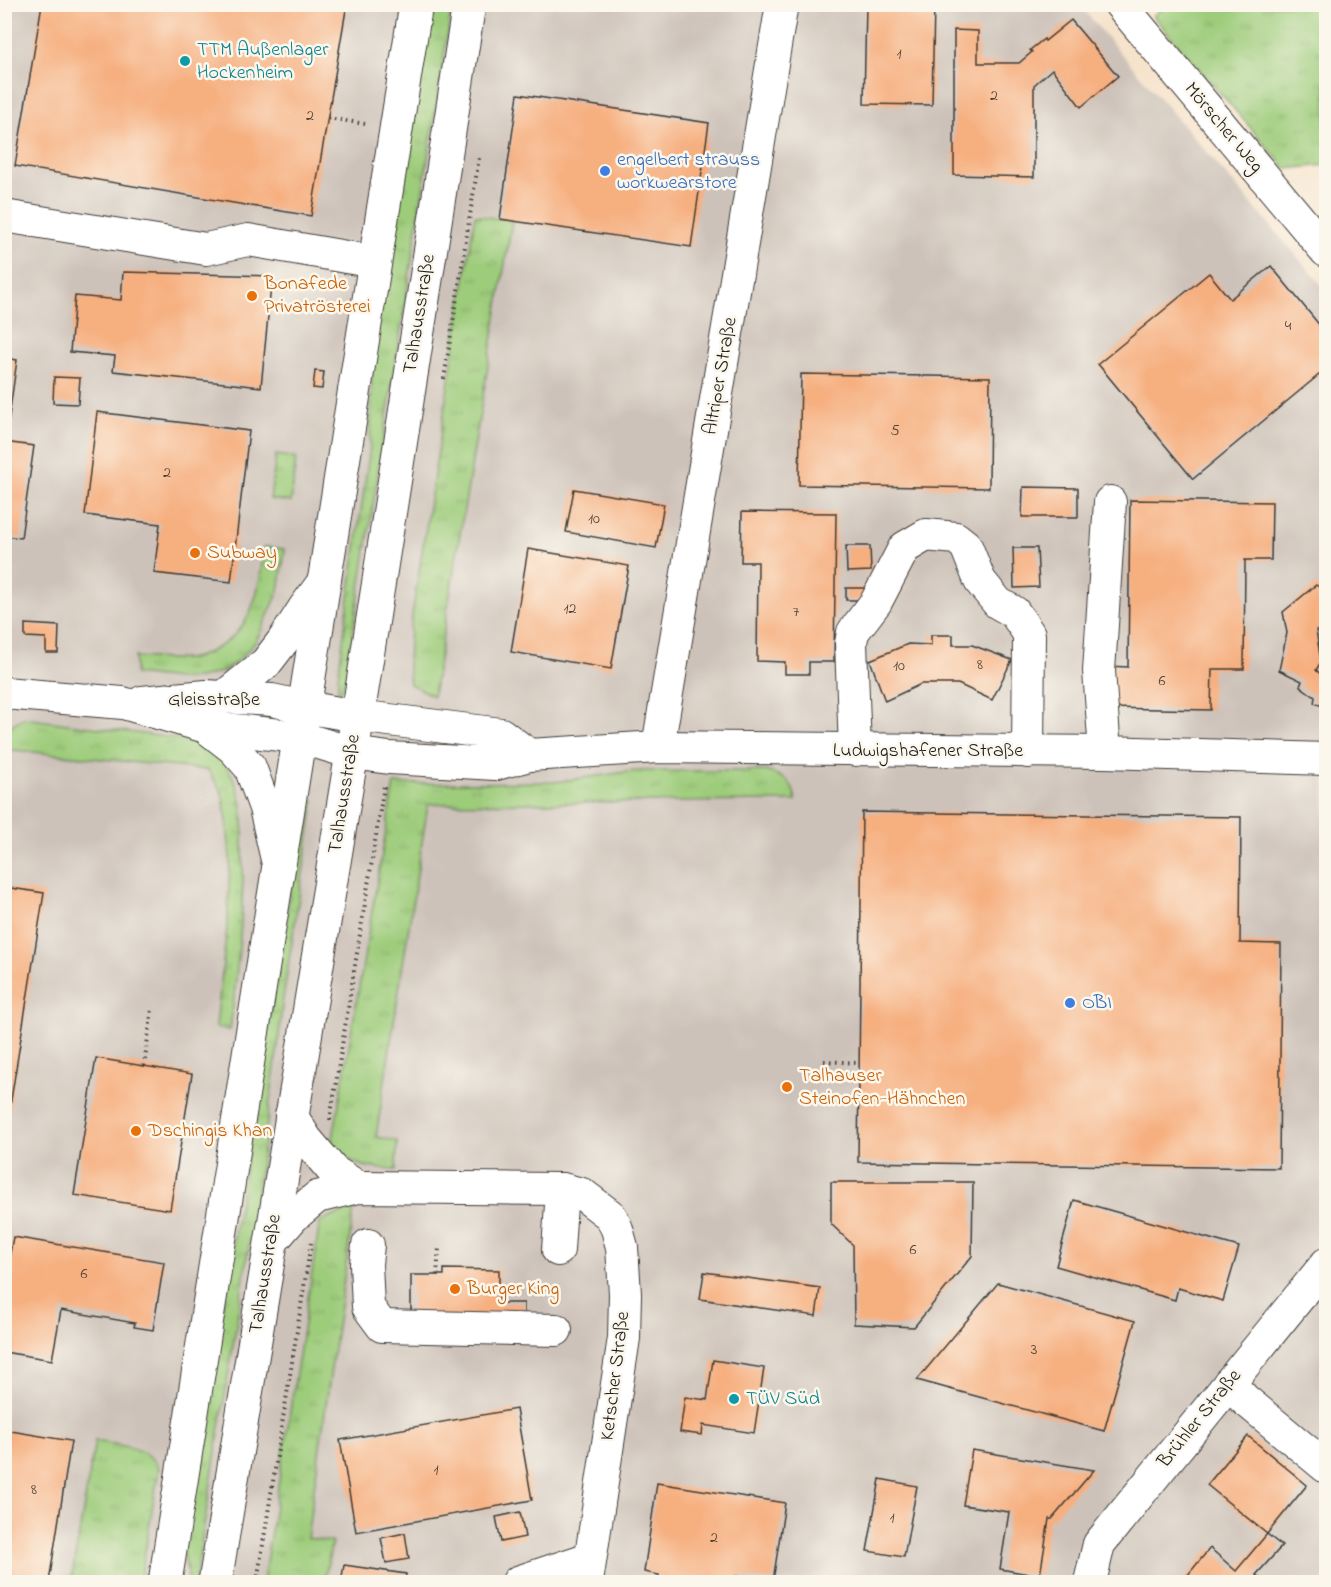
<svg xmlns="http://www.w3.org/2000/svg" width="1331" height="1587" font-family="'Indie Flower',sans-serif">
	<style>
		.industrial { fill: #cdc2b9 }
		.grass { fill: url(#grass-tufts); stroke: #5c744b; stroke-width: 1.5 }
		.building { fill: #f6af7f }
		.lines { fill: none; stroke-linecap: round; stroke-linejoin: round }
		.minor-casing { stroke: #3d3a36; stroke-width: 34 }
		.major-casing { stroke: #3d3a36; stroke-width: 35 }
		.path { stroke: #3d3a36; stroke-width: 4; stroke-dasharray: 1.5 4.5; stroke-linecap: butt }
		.minor { stroke: #fff; stroke-width: 32 }
		.major { stroke: #fff; stroke-width: 33 }
		.culture-dot { fill: #0f9aa8; stroke: #fbf7ec; stroke-width: 2 }
		.shop-dot { fill: #3f7fe0; stroke: #fbf7ec; stroke-width: 2 }
		.food-dot { fill: #e8710a; stroke: #fbf7ec; stroke-width: 2 }
		.labels { text-anchor: middle; dominant-baseline: central; stroke-width: 5; stroke-linejoin: round; paint-order: stroke }
		.number-label { font-size: 16px; fill: #524135 }
		.culture-label { font-size: 20px; fill: #0d838f; stroke: #fbf7ec; text-anchor: start }
		.street-label { font-size: 20px; fill: #1c1c1c; stroke: #fbf7ec }
		.shop-label { font-size: 20px; fill: #366cbe; stroke: #fbf7ec; text-anchor: start }
		.food-label { font-size: 20px; fill: #c56008; stroke: #fbf7ec; text-anchor: start }
	</style>
	<defs>
		<pattern id="grass-tufts" width="24" height="20" patternUnits="userSpaceOnUse" patternTransform="scale(1.5)"><rect width="24" height="20" fill="#9dcc7a"/><path d="M3 7l-1-3M5 7V3M7 7l1-3M15 17l-1-3M17 17v-4M19 17l1-3" fill="none" stroke="#87af69"/></pattern>
	</defs>
	<rect width="100%" height="100%" fill="#fbf7ec"/>
	<filter id="ink" filterUnits="userSpaceOnUse"><feTurbulence type="fractalNoise" baseFrequency=".0167" numOctaves="2"/><feDisplacementMap in="SourceGraphic" scale="12" xChannelSelector="R" yChannelSelector="G"/><feConvolveMatrix kernelMatrix="1 2 1 2 8 2 1 2 1" color-interpolation-filters="sRGB"/></filter>
	<filter id="wash" filterUnits="userSpaceOnUse"><feTurbulence type="fractalNoise" baseFrequency=".008" numOctaves="4" result="noise"/><feDisplacementMap in="SourceGraphic" scale="24" xChannelSelector="R" yChannelSelector="G"/><feGaussianBlur stdDeviation="1.35" result="paint"/><feColorMatrix in="noise" values="0 0 0 0 0 0 0 0 0 0 0 0 0 0 0 0 0 1.4 0 .05"/><feComposite in="paint" operator="in"/></filter>
	<g filter="url(#wash)">
		<rect width="100%" height="100%" fill="#f6e3cc"/>
		<path class="industrial" d="M5,5H1079L1326,290V1582H5Z"/>
		<g class="grass">
			<path d="M426,5H452L346,677L341,690H338V677L370,447L373,337Z"/>
			<path d="M1162,5H1326V165L1286,169L1153,16L1163,6Z"/>
			<path d="M475,215L512,221L433,696L410,684L408,665L410,629Z"/>
			<path d="M276,455L296,458L291,502L270,499Z"/>
			<path d="M264,547L285,549L279,591L256,641L241,658L224,671L200,678L178,679L135,674V657C152,658 170,660 187,659C197,659 208,653 217,648C256,625 259,588 264,547Z"/>
			<path d="M23,718L196,741C219,751 233,771 240,796C245,815 243,836 243,856C244,914 237,972 230,1030L216,1027L228,918L230,858L227,821L222,792L208,770L5,749V729Z"/>
			<path d="M634,771H766C784,777 793,780 796,801L428,804L376,1137L397,1141L396,1170C364,1167 356,1169 332,1144L394,784L554,782Z"/>
			<path d="M305,799L314,801L282,1005L278,1046L251,1233L195,1582H189L183,1552Z"/>
			<path d="M354,1208L307,1538L332,1542L324,1582H263L320,1222Z"/>
			<path d="M95,1441C116,1445 148,1446 159,1468L140,1582H71Z"/>
		</g>
		<g id="blocks">
			<g class="building">
				<path d="M42,4H347L311,216L15,166Z"/>
				<path d="M866,4H934L932,105L864,104Z"/>
				<path d="M1071,20L1118,76L1081,107L1052,69L1034,85V177L954,175V30L978,31V63H1019L1032,52L1030,50L1044,39L1045,41Z"/>
				<path d="M518,94L709,123L691,247L500,219Z"/>
				<path d="M1271,266L1326,333V369L1193,479L1098,364L1209,273L1230,299Z"/>
				<path d="M123,272L272,276L261,387L113,371L115,356L70,352L75,296L121,300Z"/>
				<path d="M4,358L17,360L6,438H4Z"/>
				<path d="M315,371L324,372L322,389L313,388Z"/>
				<path d="M801,374L990,377L989,488L799,485Z"/>
				<path d="M54,377L80,378L78,404L53,403Z"/>
				<path d="M97,412L249,431L231,582L154,573L160,524L85,515Z"/>
				<path d="M4,442L34,446L21,538L4,536Z"/>
				<path d="M1023,487L1078,488V517H1022Z"/>
				<path d="M574,489L664,504L656,548L566,532Z"/>
				<path d="M1130,500L1272,502L1271,560H1245L1244,669H1212L1211,710L1107,708L1108,666L1128,667Z"/>
				<path d="M742,512L836,513L834,662H809V674H785V662L757,661L758,562H741Z"/>
				<path d="M846,546H870L871,571L847,572Z"/>
				<path d="M1013,548H1037L1039,587L1014,588Z"/>
				<path d="M528,549L629,566L611,669L511,652Z"/>
				<path d="M1316,585L1326,592V621L1322,629L1316,630L1321,662L1316,670L1322,675L1326,673V707L1314,703L1315,697L1300,686L1302,681L1279,670L1287,633L1283,612Z"/>
				<rect x="846" y="588" width="25" height="12"/>
				<path d="M25,624L59,626L58,653H46V638L25,637Z"/>
				<path d="M931,635H953V645H972L1012,660L992,700L958,684H921L885,701L870,660L908,644L931,645Z"/>
				<path d="M862,812L1241,817L1240,943L1281,944L1279,1168L858,1162Z"/>
				<path d="M4,887L44,893L7,1125H4Z"/>
				<path d="M96,1058L192,1074L170,1210L74,1195Z"/>
				<path d="M831,1182H973L972,1256L914,1327L854,1324L853,1245L831,1224Z"/>
				<path d="M1074,1200L1239,1247L1223,1301L1178,1288L1175,1300L1056,1266Z"/>
				<path d="M13,1237L164,1262L153,1330L134,1327L135,1323L61,1310L52,1360L4,1352V1286Z"/>
				<path d="M444,1269L499,1270V1303H524V1316L411,1322V1275H444Z"/>
				<path d="M704,1272L820,1288L816,1316L700,1299Z"/>
				<path d="M998,1283L1135,1321L1104,1431L917,1380Z"/>
				<path d="M713,1360L764,1368L754,1433L703,1425L702,1435L680,1432L685,1397L707,1400Z"/>
				<path d="M516,1409L532,1500L356,1532L340,1440Z"/>
				<path d="M5,1430L71,1441L49,1582H5Z"/>
				<path d="M1248,1436L1307,1485L1267,1534L1207,1485Z"/>
				<path d="M972,1450L1094,1470L1052,1519H1049L1040,1576L1000,1569L1009,1512L963,1505Z"/>
				<path d="M880,1479L917,1486L904,1557L867,1551Z"/>
				<path d="M657,1483L785,1503L773,1581L736,1576L735,1582H658L659,1575L644,1572Z"/>
				<path d="M520,1512L525,1537L501,1542L496,1517Z"/>
				<path d="M405,1533L409,1559L386,1563L381,1538Z"/>
				<path d="M1267,1534L1282,1546L1256,1575L1265,1582H1182L1210,1548L1236,1571Z"/>
				<path d="M344,1565L406,1574L405,1582H341Z"/>
			</g>
		</g>
	</g>
	<g filter="url(#ink)">
		<use href="#blocks" fill-opacity="0" stroke="#3d3a36" stroke-width="1.5"/>
		<g class="lines">
			<defs>
				<g id="minor">
					<path d="M1120,4L1326,251"/>
					<path d="M4,216L206,249L248,240L375,262"/>
					<path d="M4,693L123,703L206,727L299,737L352,753L389,758L496,764L529,755L658,747L1105,752L1326,759"/>
					<path d="M225,696L266,663L283,641L305,607L324,581"/>
					<path d="M142,702L206,696L272,700L304,707L357,716L501,734L529,755"/>
					<path d="M206,727L233,748L250,767L265,808L278,864"/>
					<path d="M658,747L782,4"/>
					<path d="M855,750L851,643L853,632L876,602L904,548L926,535L956,538L966,546L980,581L998,603L1014,612L1029,634L1028,752"/>
					<path d="M1105,752L1099,671L1110,502"/>
					<path d="M291,1115L306,1139L333,1171L358,1187"/>
					<path d="M273,1240L293,1217L317,1197L358,1187L562,1189L582,1194L611,1216L617,1229L622,1247L625,1294L624,1338L587,1582"/>
					<path d="M368,1245L366,1264L368,1307L382,1326L556,1330"/>
					<path d="M558,1250L562,1189"/>
					<path d="M1229,1383L1244,1399L1326,1467"/>
					<path d="M518,1582L590,1558"/>
					<path d="M1090,1582L1099,1544L1326,1264"/>
				</g>
				<g id="major">
					<path d="M165,1582L416,4"/>
					<path d="M215,1582L352,753L469,4"/>
				</g>
			</defs>
			<use href="#minor" class="minor-casing"/>
			<use href="#major" class="major-casing"/>
			<g class="path">
				<path d="M328,118L365,124"/>
				<path d="M444,379L479,158"/>
				<path d="M824,1061L859,1063"/>
				<path d="M144,1066L152,1009"/>
				<path d="M330,1120L384,786"/>
				<path d="M437,1275L439,1247"/>
				<path d="M257,1582L311,1243"/>
			</g>
			<use href="#minor" class="minor"/>
			<use href="#major" class="major"/>
		</g>
	</g>
	<g class="culture-dot">
		<circle cx="185" cy="61" r="6"/>
		<circle cx="734" cy="1399" r="6"/>
	</g>
	<g class="shop-dot">
		<circle cx="605" cy="171" r="6"/>
		<circle cx="1070" cy="1003" r="6"/>
	</g>
	<g class="food-dot">
		<circle cx="252" cy="296" r="6"/>
		<circle cx="195" cy="553" r="6"/>
		<circle cx="787" cy="1087" r="6"/>
		<circle cx="136" cy="1131" r="6"/>
		<circle cx="455" cy="1289" r="6"/>
	</g>
	<g class="labels">
		<g class="number-label">
			<text x="899" y="54">1</text>
			<text x="994" y="96">2</text>
			<text x="310" y="116">2</text>
			<text x="1288" y="326">4</text>
			<text x="895" y="431">5</text>
			<text x="167" y="473">2</text>
			<text x="594" y="519">10</text>
			<text x="570" y="609">12</text>
			<text x="796" y="612">7</text>
			<text x="980" y="665">8</text>
			<text x="899" y="666">10</text>
			<text x="1162" y="681">6</text>
			<text x="913" y="1250">6</text>
			<text x="84" y="1274">6</text>
			<text x="1034" y="1350">3</text>
			<text x="436" y="1470">1</text>
			<text x="34" y="1490">8</text>
			<text x="892" y="1518">1</text>
			<text x="714" y="1538">2</text>
		</g>
		<g class="culture-label">
			<text x="197" y="50">TTM Außenlager<tspan x="197" dy="23">Hockenheim</tspan></text>
			<text x="746" y="1399">TÜV Süd</text>
		</g>
		<g class="street-label">
			<text transform="translate(1223 128) rotate(50)">Mörscher Weg</text>
			<text transform="translate(420 314) rotate(-81)">Talhausstraße</text>
			<text transform="translate(721 376) rotate(-80)">Altriper Straße</text>
			<text x="214" y="700">Gleisstraße</text>
			<text x="928" y="751">Ludwigshafener Straße</text>
			<text transform="translate(345 794) rotate(-81)">Talhausstraße</text>
			<text transform="translate(266 1274) rotate(-81)">Talhausstraße</text>
			<text transform="translate(616 1376) rotate(-83)">Ketscher Straße</text>
			<text transform="translate(1200 1419) rotate(-51)">Brühler Straße</text>
		</g>
		<g class="shop-label">
			<text x="617" y="160">engelbert strauss<tspan x="617" dy="23">workwearstore</tspan></text>
			<text x="1082" y="1003">OBI</text>
		</g>
		<g class="food-label">
			<text x="264" y="284">Bonafede<tspan x="264" dy="23">Privatrösterei</tspan></text>
			<text x="207" y="553">Subway</text>
			<text x="799" y="1076">Talhauser<tspan x="799" dy="23">Steinofen-Hähnchen</tspan></text>
			<text x="148" y="1131">Dschingis Khan</text>
			<text x="467" y="1289">Burger King</text>
		</g>
	</g>
	<rect width="1331" height="1587" fill="none" stroke="#fbf7ec" stroke-width="24"/>
</svg>
